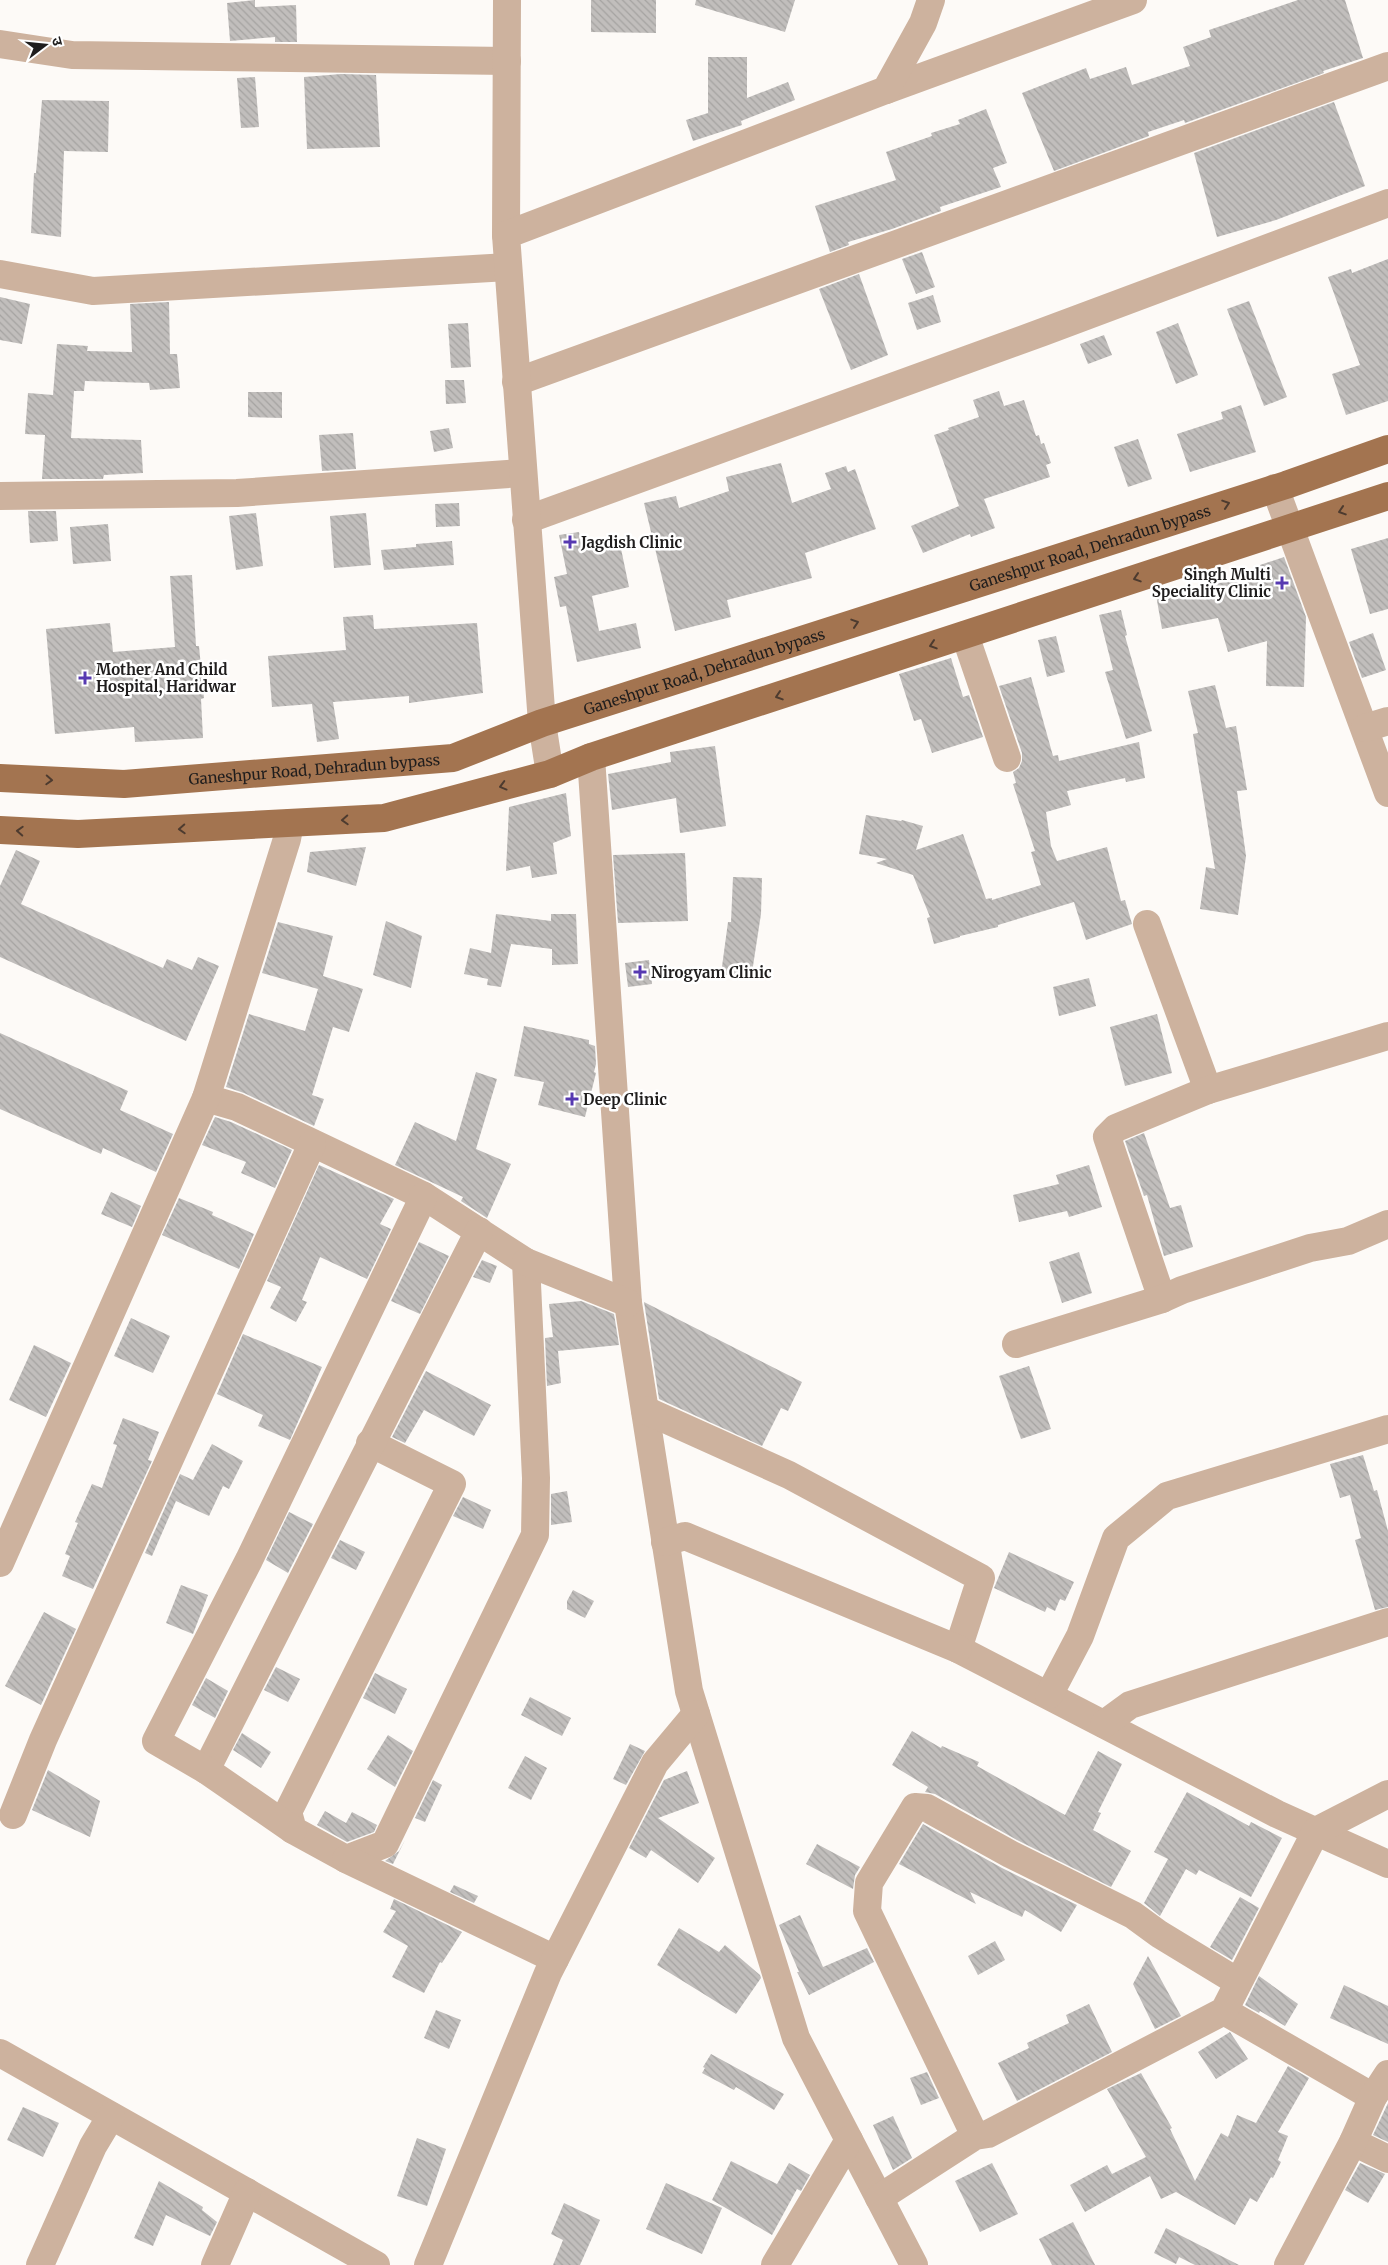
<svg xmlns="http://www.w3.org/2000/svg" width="1388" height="2265" font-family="Merriweather,'Noto Sans Devanagari',serif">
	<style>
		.building { fill: url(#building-back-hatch) }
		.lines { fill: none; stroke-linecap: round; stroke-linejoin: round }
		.minor { stroke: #cdb29e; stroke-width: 28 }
		.major { stroke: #a37450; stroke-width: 28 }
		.oneway { stroke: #4d3b2f }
		.poi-dot { fill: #5639b1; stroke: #fff; stroke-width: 2 }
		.labels { text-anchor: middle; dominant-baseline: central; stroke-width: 5; stroke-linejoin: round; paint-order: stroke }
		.poi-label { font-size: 15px; font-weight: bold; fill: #1f1d1d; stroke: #fff; text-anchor: start }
		.street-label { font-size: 15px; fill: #1f1d1d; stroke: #fff }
	</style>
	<defs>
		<pattern id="building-back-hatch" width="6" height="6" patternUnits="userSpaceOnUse" patternTransform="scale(1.25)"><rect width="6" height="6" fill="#c1bebc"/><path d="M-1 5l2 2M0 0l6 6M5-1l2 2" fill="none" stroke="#a5a3a1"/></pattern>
	</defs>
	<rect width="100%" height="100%" fill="#fdfaf7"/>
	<g class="building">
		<path d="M255,0V7L296,5L297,42H275V37L230,41L227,3Z"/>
		<path d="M591,0H656V33L591,32Z"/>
		<path d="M696,0H795L785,32L695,5Z"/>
		<path d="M1298,0H1345L1363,58L1323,71L1324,73L1185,123L1184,120L1148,132L1149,136L1054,171L1022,93L1086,68L1090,79L1126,67L1132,85L1190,66L1183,47L1211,37L1209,30Z"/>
		<path d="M708,57H747V98L788,82L795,100L741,121L742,125L693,141L686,120L708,113Z"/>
		<path d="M341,74L376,75L380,147L307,149L304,77Z"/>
		<path d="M255,77L259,127L241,128L237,78Z"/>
		<path d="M42,100L109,101L108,152L64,151L61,237L31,233L34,173H36Z"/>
		<path d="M1334,102L1365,186L1276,220L1217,237L1194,153Z"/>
		<path d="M986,109L1007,163L993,168L1001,187L940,207L941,211L892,229L848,242L849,245L830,252L815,206L896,180L886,152L932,136L931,133L960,124L958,120Z"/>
		<path d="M922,252L935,287L916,294L902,259Z"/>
		<path d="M1388,259V401L1346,415L1332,374L1360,365L1328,277L1351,269L1352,273Z"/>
		<path d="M859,274L888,355L851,370L819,289Z"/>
		<path d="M933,295L941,322L917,330L908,303Z"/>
		<path d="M0,297L30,304L22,344L0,340Z"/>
		<path d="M1249,301L1287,397L1264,406L1227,309Z"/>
		<path d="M169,302L170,354H177L180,388L150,390L149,383L85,381L84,391H74L71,438L141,440L143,473L104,475L103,479H42L45,435L25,434L28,393L53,395L57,344L88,346L87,351L132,352L130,304Z"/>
		<path d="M468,323L471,367L451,368L448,324Z"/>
		<path d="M1178,323L1198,375L1176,384L1156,332Z"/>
		<path d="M1104,335L1112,355L1088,364L1080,344Z"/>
		<path d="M445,380H464L466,403L446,404Z"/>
		<path d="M999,391L1004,406L1024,400L1036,436L1039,435L1041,444L1044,443L1051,463L1046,465L1050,477L984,499L995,528L971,537L970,534L923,553L911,526L959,506L934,435L949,430L948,428L979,417L973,400Z"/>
		<path d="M248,392H282V418L248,417Z"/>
		<path d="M1241,405L1256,452L1190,472L1177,434L1223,419L1221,412Z"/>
		<path d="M449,428L453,448L434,452L430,431Z"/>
		<path d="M353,433L356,469L322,471L319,435Z"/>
		<path d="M1138,439L1152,479L1128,487L1114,447Z"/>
		<path d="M781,463L792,503L831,489L825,473L846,466L848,472L855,469L876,529L805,553L812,578L727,600L731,617L675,631L644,503L676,496L679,508L729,491L726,477Z"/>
		<path d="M459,503L460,526L436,527L435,504Z"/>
		<path d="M28,511H56L58,541L30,543Z"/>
		<path d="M256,513L263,566L236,570L229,516Z"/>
		<path d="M366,513L371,565L334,568L330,516Z"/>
		<path d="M108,524L111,561L73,564L70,527Z"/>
		<path d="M579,532L582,548L619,539L629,587L592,596L599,631L636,623L641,648L577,662L566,606L560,607L554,577L567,574L559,535Z"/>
		<path d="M1388,538V609L1370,614L1351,549Z"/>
		<path d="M452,541L454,565L384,570L381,550L416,547V544Z"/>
		<path d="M1284,557L1306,617L1304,687L1266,686L1267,641L1228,652L1218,618L1162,629L1156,595L1178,591L1179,594L1259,572L1260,565Z"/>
		<path d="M192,575L196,646H199L204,698L201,699L203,738L135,742L134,727L55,734L46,629L110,623L113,652L175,647L170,576Z"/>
		<path d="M1121,610L1127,635L1125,636L1152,731L1126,739L1105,672L1113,670L1099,615Z"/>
		<path d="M373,615L374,629L477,623L483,693L409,703V696L333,702L339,739L317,742L312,704L272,707L268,656L346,650L343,617Z"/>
		<path d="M1373,633L1386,670L1362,678L1349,642Z"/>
		<path d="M1056,636L1065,672L1047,677L1038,640Z"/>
		<path d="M951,658L963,697L969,695L983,737L932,753L921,719L914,721L899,674Z"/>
		<path d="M1031,677L1053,756L1058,755L1059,761L1139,742L1145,778L1126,782L1125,778L1067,791L1071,805L1046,812L1051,846L1057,861L1107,847L1121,901L1125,900L1132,924L1086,940L1074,902L998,925V927L960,936V937L934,944L927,918L930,917L913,875L876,863L887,859L859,854L866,815L901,821L902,820L923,826L916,850L963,834L986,899L992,898V900L1041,885L1031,852L1035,851L1013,784L1016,783L1013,772L1019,768L1022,761V753L999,686Z"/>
		<path d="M1215,685L1226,728L1236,726L1247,790L1237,791L1246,856L1238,915L1200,909L1206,867L1215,869L1193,734L1198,733L1188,691Z"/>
		<path d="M715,746L726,826L680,833L676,798L612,810L608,774L671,762L670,752Z"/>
		<path d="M566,793L571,836L553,843L557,874L532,878L530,866L506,871L509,807Z"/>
		<path d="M366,847L356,886L307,872L310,852Z"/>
		<path d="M16,850L40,861L21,904L163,968L167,959L192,970L198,957L219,966L186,1041L0,957V886Z"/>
		<path d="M685,853L688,921L618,923L613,855Z"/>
		<path d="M733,877L762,878L761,914L751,979L721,974L728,922H731Z"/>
		<path d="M496,914L551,921V914H576L578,964L552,965V949L511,944L501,987L487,985L488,979L464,974L470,948L491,953Z"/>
		<path d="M386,921L422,936L411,988L373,975Z"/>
		<path d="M278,922L333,936L323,976L363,989L349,1032L333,1027L312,1095L324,1099L314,1126L244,1093L226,1087L249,1014L305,1031L318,989L262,973Z"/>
		<path d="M649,960L652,984L628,987L625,963Z"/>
		<path d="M1089,978L1096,1006L1059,1016L1053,987Z"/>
		<path d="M1157,1014L1172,1073L1125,1086L1110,1027Z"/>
		<path d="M524,1026L589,1040V1044L595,1046L596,1064L594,1072L596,1073L585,1117L538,1105L544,1082L514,1076Z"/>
		<path d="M0,1033L128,1091L120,1110L173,1134L156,1172L103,1148L101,1154L0,1109Z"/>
		<path d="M476,1072L497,1079L476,1149L511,1164L487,1218L461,1201L463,1197L395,1165L415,1122L456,1141Z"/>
		<path d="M215,1117L231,1122L292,1150L275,1188L241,1173L246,1162L202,1145Z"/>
		<path d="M1144,1133L1170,1208L1181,1205L1193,1247L1164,1256L1147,1195L1144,1196L1125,1141Z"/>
		<path d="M319,1165L394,1199L380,1224L391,1229L367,1279L320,1257L302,1300L307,1302L296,1322L270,1308L281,1287L267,1281Z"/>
		<path d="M1089,1165L1102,1207L1069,1217L1067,1211L1019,1222L1013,1195L1059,1184L1056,1175Z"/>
		<path d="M111,1192L141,1206L132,1227L101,1214Z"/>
		<path d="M179,1198L213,1212L212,1215L254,1234L239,1269L162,1235Z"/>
		<path d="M419,1242L449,1256L420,1314L391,1301Z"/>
		<path d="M1079,1252L1092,1293L1062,1303L1049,1262Z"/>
		<path d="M482,1260L497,1266L490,1283L473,1277Z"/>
		<path d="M581,1301L614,1314L619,1345L558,1351L561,1383L547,1386L545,1338L553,1337L549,1304Z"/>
		<path d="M644,1302L802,1382L788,1411L781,1408L762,1446L659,1399Z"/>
		<path d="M131,1318L170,1336L153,1373L114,1356Z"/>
		<path d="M243,1334L322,1367L290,1440L258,1426L263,1415L217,1394Z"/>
		<path d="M34,1345L71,1363L46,1417L9,1400Z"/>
		<path d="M1029,1366L1051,1429L1021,1439L999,1376Z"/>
		<path d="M426,1371L491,1405L474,1436L424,1410L405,1443L392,1437Z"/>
		<path d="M123,1418L159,1432L148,1460L152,1461L93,1589L62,1576L70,1556L65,1554L78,1523L75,1522L92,1484L102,1488L117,1445L113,1444Z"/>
		<path d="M212,1444L243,1461L229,1489L223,1486L209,1516L176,1501L152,1556L145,1553L180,1474L193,1480Z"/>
		<path d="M1363,1455L1374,1491L1377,1490L1388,1531V1607L1375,1610L1355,1540L1361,1538L1350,1495L1340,1498L1330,1464Z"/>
		<path d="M567,1491L572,1522L551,1525V1494Z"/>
		<path d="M463,1497L491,1510L483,1529L453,1516Z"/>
		<path d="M289,1512L313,1524L288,1573L266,1560Z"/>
		<path d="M340,1540L365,1552L356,1570L331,1558Z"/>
		<path d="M1009,1552L1074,1582L1065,1601L1060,1599L1055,1611L1047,1607L1045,1612L994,1588Z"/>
		<path d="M181,1585L208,1595L193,1634L166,1623Z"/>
		<path d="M573,1590L594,1601L585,1618L567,1609V1601Z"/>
		<path d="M44,1612L76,1629L41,1705L5,1686Z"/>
		<path d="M276,1667L300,1679L288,1702L264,1690Z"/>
		<path d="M375,1673L407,1689L395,1714L363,1698Z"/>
		<path d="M206,1678L228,1691L215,1718L192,1705Z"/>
		<path d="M530,1697L571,1718L562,1736L521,1715Z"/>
		<path d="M912,1731L941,1748L942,1746L979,1762L977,1766L1065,1815L1098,1751L1122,1764L1098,1812L1101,1813L1093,1830L1131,1851L1111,1887L1017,1840L935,1794L925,1792L928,1787L892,1765Z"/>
		<path d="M242,1733L271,1752L261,1768L233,1750Z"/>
		<path d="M388,1735L413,1751L395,1787L367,1769Z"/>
		<path d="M630,1744L645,1751L626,1785L613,1779Z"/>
		<path d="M525,1756L547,1768L531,1800L508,1788Z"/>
		<path d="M48,1770L100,1801L90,1837L32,1810Z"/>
		<path d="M687,1771L699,1803L658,1818L715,1858L698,1883L651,1850L646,1858L629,1848L664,1780Z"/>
		<path d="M433,1780L442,1785L425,1822L415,1818Z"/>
		<path d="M1187,1792L1249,1826L1251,1822L1282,1838L1251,1897L1199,1870L1196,1875L1186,1869L1160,1916L1144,1903L1168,1859L1154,1852Z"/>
		<path d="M325,1811L346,1823L352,1812L377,1825L374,1832L347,1842L317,1825Z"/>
		<path d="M923,1824L1002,1868L1077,1905L1061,1932L1025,1910L1022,1917L970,1892L976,1904L899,1864Z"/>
		<path d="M405,1840L393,1864L385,1861L399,1851Z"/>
		<path d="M817,1844L860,1867L855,1875L853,1889L806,1864Z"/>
		<path d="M454,1885L478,1896L474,1903L450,1892Z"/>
		<path d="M1240,1897L1259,1908L1232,1960L1210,1947Z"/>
		<path d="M394,1899L462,1932L442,1963L440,1962L424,1993L392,1977L408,1946L383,1932L396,1911L390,1909Z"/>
		<path d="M800,1915L823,1967L867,1948L874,1962L809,1995L797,1972H799L779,1925Z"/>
		<path d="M679,1928L719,1952L725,1945L760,1975L761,1978L736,2014L657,1965Z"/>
		<path d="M995,1941L1005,1960L978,1975L968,1956Z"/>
		<path d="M1148,1956L1181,2016L1155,2029L1133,1984Z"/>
		<path d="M1259,1976L1298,2004L1285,2026L1260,2011L1259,2013L1245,2005Z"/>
		<path d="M1344,1985L1388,2006V2044L1330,2018Z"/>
		<path d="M1089,2004L1112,2052L1017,2101L998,2063L1029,2048L1027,2043L1069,2023L1066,2015Z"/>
		<path d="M436,2010L461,2020L449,2049L424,2038Z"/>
		<path d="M1230,2032L1248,2059L1216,2079L1198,2052Z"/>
		<path d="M711,2054L784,2094L774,2110L736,2087L734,2090L702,2073L705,2068L703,2067Z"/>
		<path d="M1288,2066L1309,2078L1278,2132L1288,2136L1278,2160L1281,2162L1273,2178L1271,2177L1257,2202L1250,2198L1235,2225L1176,2192L1161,2199L1150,2176L1085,2212L1070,2185L1107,2165L1112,2174L1146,2157L1107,2089L1141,2073L1172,2128L1170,2129L1195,2181L1221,2133L1228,2137L1237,2115L1256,2123Z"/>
		<path d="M927,2072L939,2098L921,2105L910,2078Z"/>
		<path d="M1388,2103V2142L1373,2135Z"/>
		<path d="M23,2107L59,2123L43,2157L7,2140Z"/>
		<path d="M893,2116L912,2158L893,2170L873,2125Z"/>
		<path d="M417,2138L446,2149L427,2206L397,2196Z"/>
		<path d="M731,2161L777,2184L789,2163L810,2175L801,2191L797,2189L772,2235L712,2200Z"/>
		<path d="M992,2163L1018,2214L980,2232L955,2181Z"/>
		<path d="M1360,2163L1385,2174L1368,2203L1345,2190Z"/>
		<path d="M159,2181L203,2207L202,2210L217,2222L210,2236L166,2215L153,2246L134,2238Z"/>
		<path d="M666,2183L722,2208L702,2254L646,2229Z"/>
		<path d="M564,2203L600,2220L580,2265H553L563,2240L551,2234Z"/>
		<path d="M1073,2222L1095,2265H1052L1039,2239Z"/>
		<path d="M1166,2228L1239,2265H1195L1179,2257L1176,2264L1154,2253Z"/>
	</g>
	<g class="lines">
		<g class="minor">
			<path d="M0,44L72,55L507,61"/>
			<path d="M886,90L1133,0"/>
			<path d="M506,235L507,0"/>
			<path d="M0,274L93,291L508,267"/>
			<path d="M516,382L1388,66"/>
			<path d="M1275,488L1388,793"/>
			<path d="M0,496L237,493L522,473"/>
			<path d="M526,520L1043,332L1388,203"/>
			<path d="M965,635L1007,758"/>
			<path d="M1365,728L1388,721"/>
			<path d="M591,757L628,1303L689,1691L796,2038L914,2265"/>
			<path d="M550,774L542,723L506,235L886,90L923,23L931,0"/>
			<path d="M1147,924L1208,1090"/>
			<path d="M206,1098L237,1107L424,1196L526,1262L536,1478L535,1535L385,1844L346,1859L293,1830L288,1812L452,1484L370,1443"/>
			<path d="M526,1262L628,1303"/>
			<path d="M1162,1299L1107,1137L1116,1128L1208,1090L1388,1036"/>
			<path d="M1016,1344L1162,1299L1182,1290L1310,1248L1348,1241L1388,1224"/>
			<path d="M645,1410L789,1475L981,1578L958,1649L1277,1814L1388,1864"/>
			<path d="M665,1542L685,1536L958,1649"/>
			<path d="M0,1563L206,1098L287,839L290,823"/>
			<path d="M1049,1695L1080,1636L1116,1538L1167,1496L1388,1429"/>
			<path d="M1104,1724L1130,1705L1388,1622"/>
			<path d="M206,1770L479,1231"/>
			<path d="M13,1815L43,1740L312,1144"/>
			<path d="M293,1830L206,1770L156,1741L249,1560L424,1196"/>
			<path d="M346,1859L555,1959"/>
			<path d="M1224,2011L1373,2097"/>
			<path d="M0,2053L376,2265"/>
			<path d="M975,2136L867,1911L869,1883L915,1807L927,1808L1010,1854L1133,1915L1159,1934L1238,1982"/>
			<path d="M1353,2142L1388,2159"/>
			<path d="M879,2198L975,2136L988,2134L1224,2011L1316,1831L1388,1794"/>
			<path d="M40,2265L93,2146L111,2116"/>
			<path d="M215,2265L247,2192"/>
			<path d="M428,2265L548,1973L655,1763L696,1714"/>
			<path d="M775,2265L849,2140"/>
			<path d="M1288,2265L1353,2142L1373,2097L1388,2074"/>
		</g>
		<g class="major">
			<path id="s1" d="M0,778L124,784L453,758L542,723L1286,485L1388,449"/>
			<path d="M0,830L78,834L384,818L550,774L591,757L1388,496"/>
		</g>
	</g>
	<defs><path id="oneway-chevron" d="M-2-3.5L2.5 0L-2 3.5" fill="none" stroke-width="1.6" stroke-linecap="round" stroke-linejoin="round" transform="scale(1.25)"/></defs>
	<g class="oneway">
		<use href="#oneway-chevron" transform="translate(1226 504) rotate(-18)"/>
		<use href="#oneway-chevron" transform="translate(1342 511) rotate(162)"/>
		<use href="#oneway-chevron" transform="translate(1137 578) rotate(162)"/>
		<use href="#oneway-chevron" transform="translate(855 623) rotate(-18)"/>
		<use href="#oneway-chevron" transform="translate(933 645) rotate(162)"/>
		<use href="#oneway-chevron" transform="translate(779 696) rotate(162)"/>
		<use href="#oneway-chevron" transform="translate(49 780) rotate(3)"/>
		<use href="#oneway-chevron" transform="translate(503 786) rotate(165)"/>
		<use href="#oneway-chevron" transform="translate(345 820) rotate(177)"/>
		<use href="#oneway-chevron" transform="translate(182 829) rotate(177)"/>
		<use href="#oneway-chevron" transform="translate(20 831) rotate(-177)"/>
	</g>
	<g class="poi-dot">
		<path d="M567.5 534.5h5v5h5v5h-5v5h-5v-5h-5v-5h5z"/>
		<path d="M1279.5 575.5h5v5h5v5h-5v5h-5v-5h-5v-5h5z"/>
		<path d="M82.5 670.5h5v5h5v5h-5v5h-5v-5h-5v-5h5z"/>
		<path d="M637.5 964.5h5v5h5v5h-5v5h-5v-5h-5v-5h5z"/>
		<path d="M569.5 1091.5h5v5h5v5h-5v5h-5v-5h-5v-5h5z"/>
	</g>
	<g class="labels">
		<g class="poi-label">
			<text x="581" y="542">Jagdish Clinic</text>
			<text x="1271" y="574" text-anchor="end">Singh Multi<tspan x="1271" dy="17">Speciality Clinic</tspan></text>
			<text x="96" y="669">Mother And Child<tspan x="96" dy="17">Hospital, Haridwar</tspan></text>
			<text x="651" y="972">Nirogyam Clinic</text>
			<text x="583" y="1099">Deep Clinic</text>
		</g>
		<g class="street-label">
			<text stroke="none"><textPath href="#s1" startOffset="1125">Ganeshpur Road, Dehradun bypass</textPath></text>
			<text stroke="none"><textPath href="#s1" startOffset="720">Ganeshpur Road, Dehradun bypass</textPath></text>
			<text stroke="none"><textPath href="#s1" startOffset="315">Ganeshpur Road, Dehradun bypass</textPath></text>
		</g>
	</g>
	<g transform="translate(45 45) rotate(74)" stroke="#ffffff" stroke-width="4" paint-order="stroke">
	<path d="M0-4L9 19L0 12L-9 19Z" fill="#1f1d1d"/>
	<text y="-8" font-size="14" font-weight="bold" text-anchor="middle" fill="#1f1d1d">उ</text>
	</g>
</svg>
